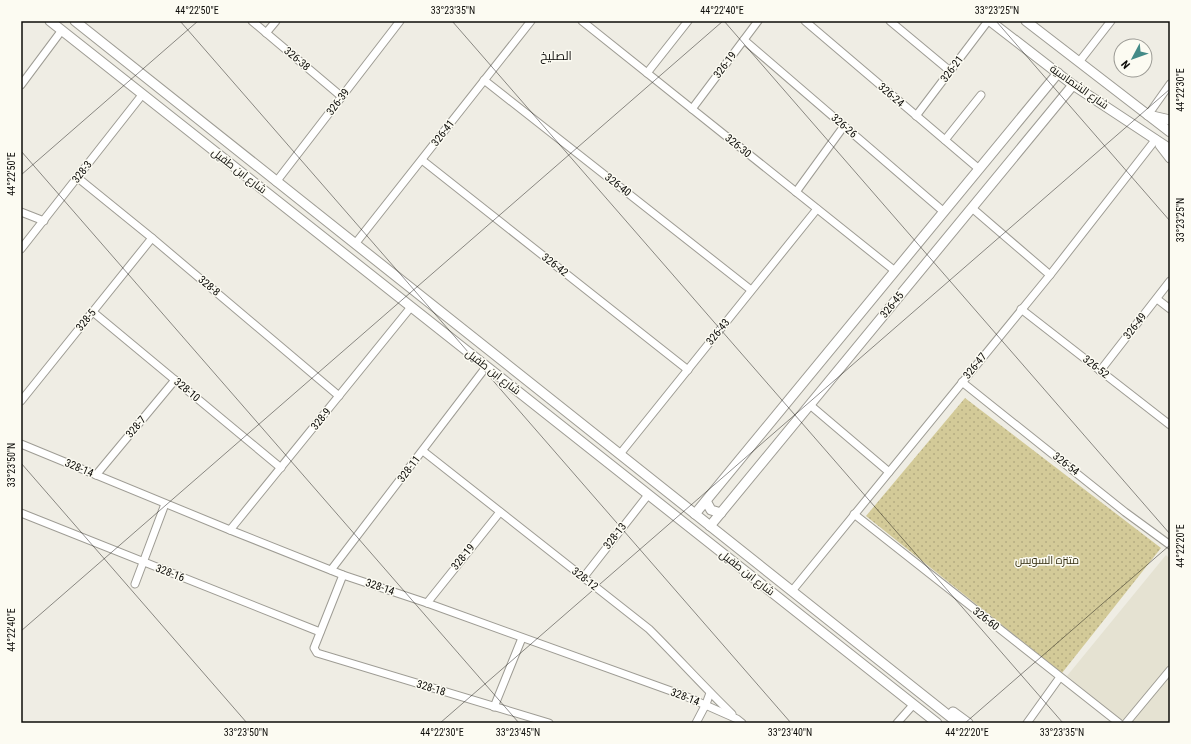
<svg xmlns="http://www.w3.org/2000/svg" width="1191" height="744" font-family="'Roboto Condensed',Cairo,sans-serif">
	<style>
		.built { fill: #e5e2d2 }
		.park { fill: url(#park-dots) }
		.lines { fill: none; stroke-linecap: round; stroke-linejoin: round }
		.minor-casing { stroke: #9e9c94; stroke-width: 9 }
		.tertiary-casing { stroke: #9e9c94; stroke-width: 11 }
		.minor { stroke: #fff; stroke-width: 7 }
		.tertiary { stroke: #fff; stroke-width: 9 }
		.ticks { fill: none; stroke: #0d0c09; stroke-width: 1; stroke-opacity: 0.45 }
		.labels { text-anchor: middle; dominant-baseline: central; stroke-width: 3; stroke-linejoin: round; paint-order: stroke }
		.street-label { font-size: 11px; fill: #0d0c09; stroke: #fcfbf2 }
		.park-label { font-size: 11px; fill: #332d0e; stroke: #fcfbf2 }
		.neighbourhood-label { font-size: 12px; fill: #0d0c09; stroke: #fcfbf2 }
		.neatline { fill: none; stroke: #0d0c09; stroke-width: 1.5 }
		.ticks-label { font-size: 10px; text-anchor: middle; fill: #0d0c09 }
	</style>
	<defs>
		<pattern id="park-dots" width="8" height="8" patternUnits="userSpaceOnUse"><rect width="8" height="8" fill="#d3ca98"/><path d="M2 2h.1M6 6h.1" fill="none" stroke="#b4ac82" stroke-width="1.8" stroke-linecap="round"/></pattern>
	</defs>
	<rect width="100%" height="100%" fill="#efede4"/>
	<path class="built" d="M1166,555L1170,559V723H1125L1067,676Z"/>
	<path class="park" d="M965,398L1161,548L1062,673L866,516Z"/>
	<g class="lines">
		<defs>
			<g id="minor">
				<path d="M252,21L342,97"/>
				<path d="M582,21L895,271"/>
				<path d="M805,21L979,169"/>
				<path d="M890,21L950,71"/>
				<path d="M266,33L276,21"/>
				<path d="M744,40L944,212"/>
				<path d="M1079,62L1111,21"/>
				<path d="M647,73L688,21"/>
				<path d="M484,80L751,290"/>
				<path d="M21,85L62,30"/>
				<path d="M692,109L758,21"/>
				<path d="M1148,115L1170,84"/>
				<path d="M916,116L988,21"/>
				<path d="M945,140L981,95"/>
				<path d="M422,160L688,370"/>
				<path d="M78,178L152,238L339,396"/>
				<path d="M276,182L400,21"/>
				<path d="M796,192L844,126"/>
				<path d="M972,208L1050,275"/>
				<path d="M21,212L44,221"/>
				<path d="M355,244L531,21"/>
				<path d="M21,249L142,95"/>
				<path d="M1157,299L1170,309"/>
				<path d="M1021,309L1170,425"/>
				<path d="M93,312L281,468"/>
				<path d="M1100,371L1170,281"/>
				<path d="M962,382L1125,512L1170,545"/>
				<path d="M21,401L152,238"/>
				<path d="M810,405L889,472"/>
				<path d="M21,444L230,530L343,575L427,603L685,696L737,719L742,723"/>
				<path d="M423,451L649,629C677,657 704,687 732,714"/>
				<path d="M620,454L817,209"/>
				<path d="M96,475L175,380"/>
				<path d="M21,513L320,632"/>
				<path d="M854,514L1119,723"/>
				<path d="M230,530L411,307"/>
				<path d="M331,570L486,367"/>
				<path d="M343,575L314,648L317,653L549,723"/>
				<path d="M583,578L648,495"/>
				<path d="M135,584L165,504"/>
				<path d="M792,591L1050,275L1156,139"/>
				<path d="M427,603L500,512"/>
				<path d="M494,707L522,638"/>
				<path d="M696,723L706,704L710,693"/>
				<path d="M897,723L913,705"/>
				<path d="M1027,723L1060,677"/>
				<path d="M1126,723L1170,670"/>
			</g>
			<g id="tertiary">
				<path d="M50,21L937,723"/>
				<path d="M75,21L958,723"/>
				<path d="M990,21L1073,85L1170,149"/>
				<path d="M1026,21L1170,132"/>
				<path d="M1148,115L1170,120"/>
				<path d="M1160,145L1170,158"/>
				<path d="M706,501L711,510L721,513"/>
				<path d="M695,514L1058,73"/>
				<path d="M710,526L1073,85"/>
				<path d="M953,712L968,723"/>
			</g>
		</defs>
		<use href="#minor" class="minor-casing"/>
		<use href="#tertiary" class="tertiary-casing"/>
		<use href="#minor" class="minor"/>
		<use href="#tertiary" class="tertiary"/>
	</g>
	<path class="ticks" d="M180,21L791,723M452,21L1063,723M724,21L1170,534M996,21L1170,221M21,151L519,723M21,175L198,21M21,463L247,723M21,631L723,21M440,723L1170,89M965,723L1170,545"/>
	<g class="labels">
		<g class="street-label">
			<text transform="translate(297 59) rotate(40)">326-38</text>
			<text transform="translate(725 65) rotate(-53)">326-19</text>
			<text transform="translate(952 69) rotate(-53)">326-21</text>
			<text transform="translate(1079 87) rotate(35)">شارع الشماسية</text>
			<text transform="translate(891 95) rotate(41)">326-24</text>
			<text transform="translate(338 102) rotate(-53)">326-39</text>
			<text transform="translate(844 126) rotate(41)">326-26</text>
			<text transform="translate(443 133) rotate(-52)">326-41</text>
			<text transform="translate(738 146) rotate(39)">326-30</text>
			<text transform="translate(239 171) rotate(38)">شارع ابن طفيل</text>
			<text transform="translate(82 172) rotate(-52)">328-3</text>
			<text transform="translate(618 185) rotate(38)">326-40</text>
			<text transform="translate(555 265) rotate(38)">326-42</text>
			<text transform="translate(209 286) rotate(40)">328-8</text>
			<text transform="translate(892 305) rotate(-51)">326-45</text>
			<text transform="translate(86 320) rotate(-51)">328-5</text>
			<text transform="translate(1135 326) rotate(-52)">326-49</text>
			<text transform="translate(718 332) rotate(-51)">326-43</text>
			<text transform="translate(975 366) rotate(-51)">326-47</text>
			<text transform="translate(1096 367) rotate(38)">326-52</text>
			<text transform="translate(493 372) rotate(38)">شارع ابن طفيل</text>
			<text transform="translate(187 390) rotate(40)">328-10</text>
			<text transform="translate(321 419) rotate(-51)">328-9</text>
			<text transform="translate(136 427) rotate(-50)">328-7</text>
			<text transform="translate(1066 464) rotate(38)">326-54</text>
			<text transform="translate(79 468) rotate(23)">328-14</text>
			<text transform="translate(409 469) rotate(-53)">328-11</text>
			<text transform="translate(615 536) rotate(-52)">328-13</text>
			<text transform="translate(463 557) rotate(-51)">328-19</text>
			<text transform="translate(170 573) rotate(21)">328-16</text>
			<text transform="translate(747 573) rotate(38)">شارع ابن طفيل</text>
			<text transform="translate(585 579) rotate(38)">328-12</text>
			<text transform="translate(380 587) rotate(19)">328-14</text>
			<text transform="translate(986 619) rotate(38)">326-60</text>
			<text transform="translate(431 688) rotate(17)">328-18</text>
			<text transform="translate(685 697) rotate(21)">328-14</text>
		</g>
		<g class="park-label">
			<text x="1047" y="560">متنزه السويس</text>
		</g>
		<g class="neighbourhood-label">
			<text x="556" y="56">الصليخ</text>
		</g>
	</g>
	<rect width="1191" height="744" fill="none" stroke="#fcfbf2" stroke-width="44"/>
	<g transform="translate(1133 58) rotate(229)"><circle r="19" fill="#fcfbf2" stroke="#9c9b95"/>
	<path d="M0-3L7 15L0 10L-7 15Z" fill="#448b88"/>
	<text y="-6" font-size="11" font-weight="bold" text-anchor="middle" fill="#0d0c09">N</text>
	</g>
	<rect x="22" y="22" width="1147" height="700" class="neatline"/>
	<g class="ticks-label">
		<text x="197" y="14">44°22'50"E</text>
		<text x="453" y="14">33°23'35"N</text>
		<text x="722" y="14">44°22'40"E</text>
		<text x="997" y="14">33°23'25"N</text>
		<text transform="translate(1180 90) rotate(-90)" y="4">44°22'30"E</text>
		<text transform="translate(11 174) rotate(-90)" y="4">44°22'50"E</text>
		<text transform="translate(1180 220) rotate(-90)" y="4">33°23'25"N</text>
		<text transform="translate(11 465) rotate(-90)" y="4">33°23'50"N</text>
		<text transform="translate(1180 546) rotate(-90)" y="4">44°22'20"E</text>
		<text transform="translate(11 630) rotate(-90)" y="4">44°22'40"E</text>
		<text x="246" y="736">33°23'50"N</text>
		<text x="442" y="736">44°22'30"E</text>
		<text x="518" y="736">33°23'45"N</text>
		<text x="790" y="736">33°23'40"N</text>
		<text x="967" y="736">44°22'20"E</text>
		<text x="1062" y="736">33°23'35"N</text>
	</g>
</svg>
